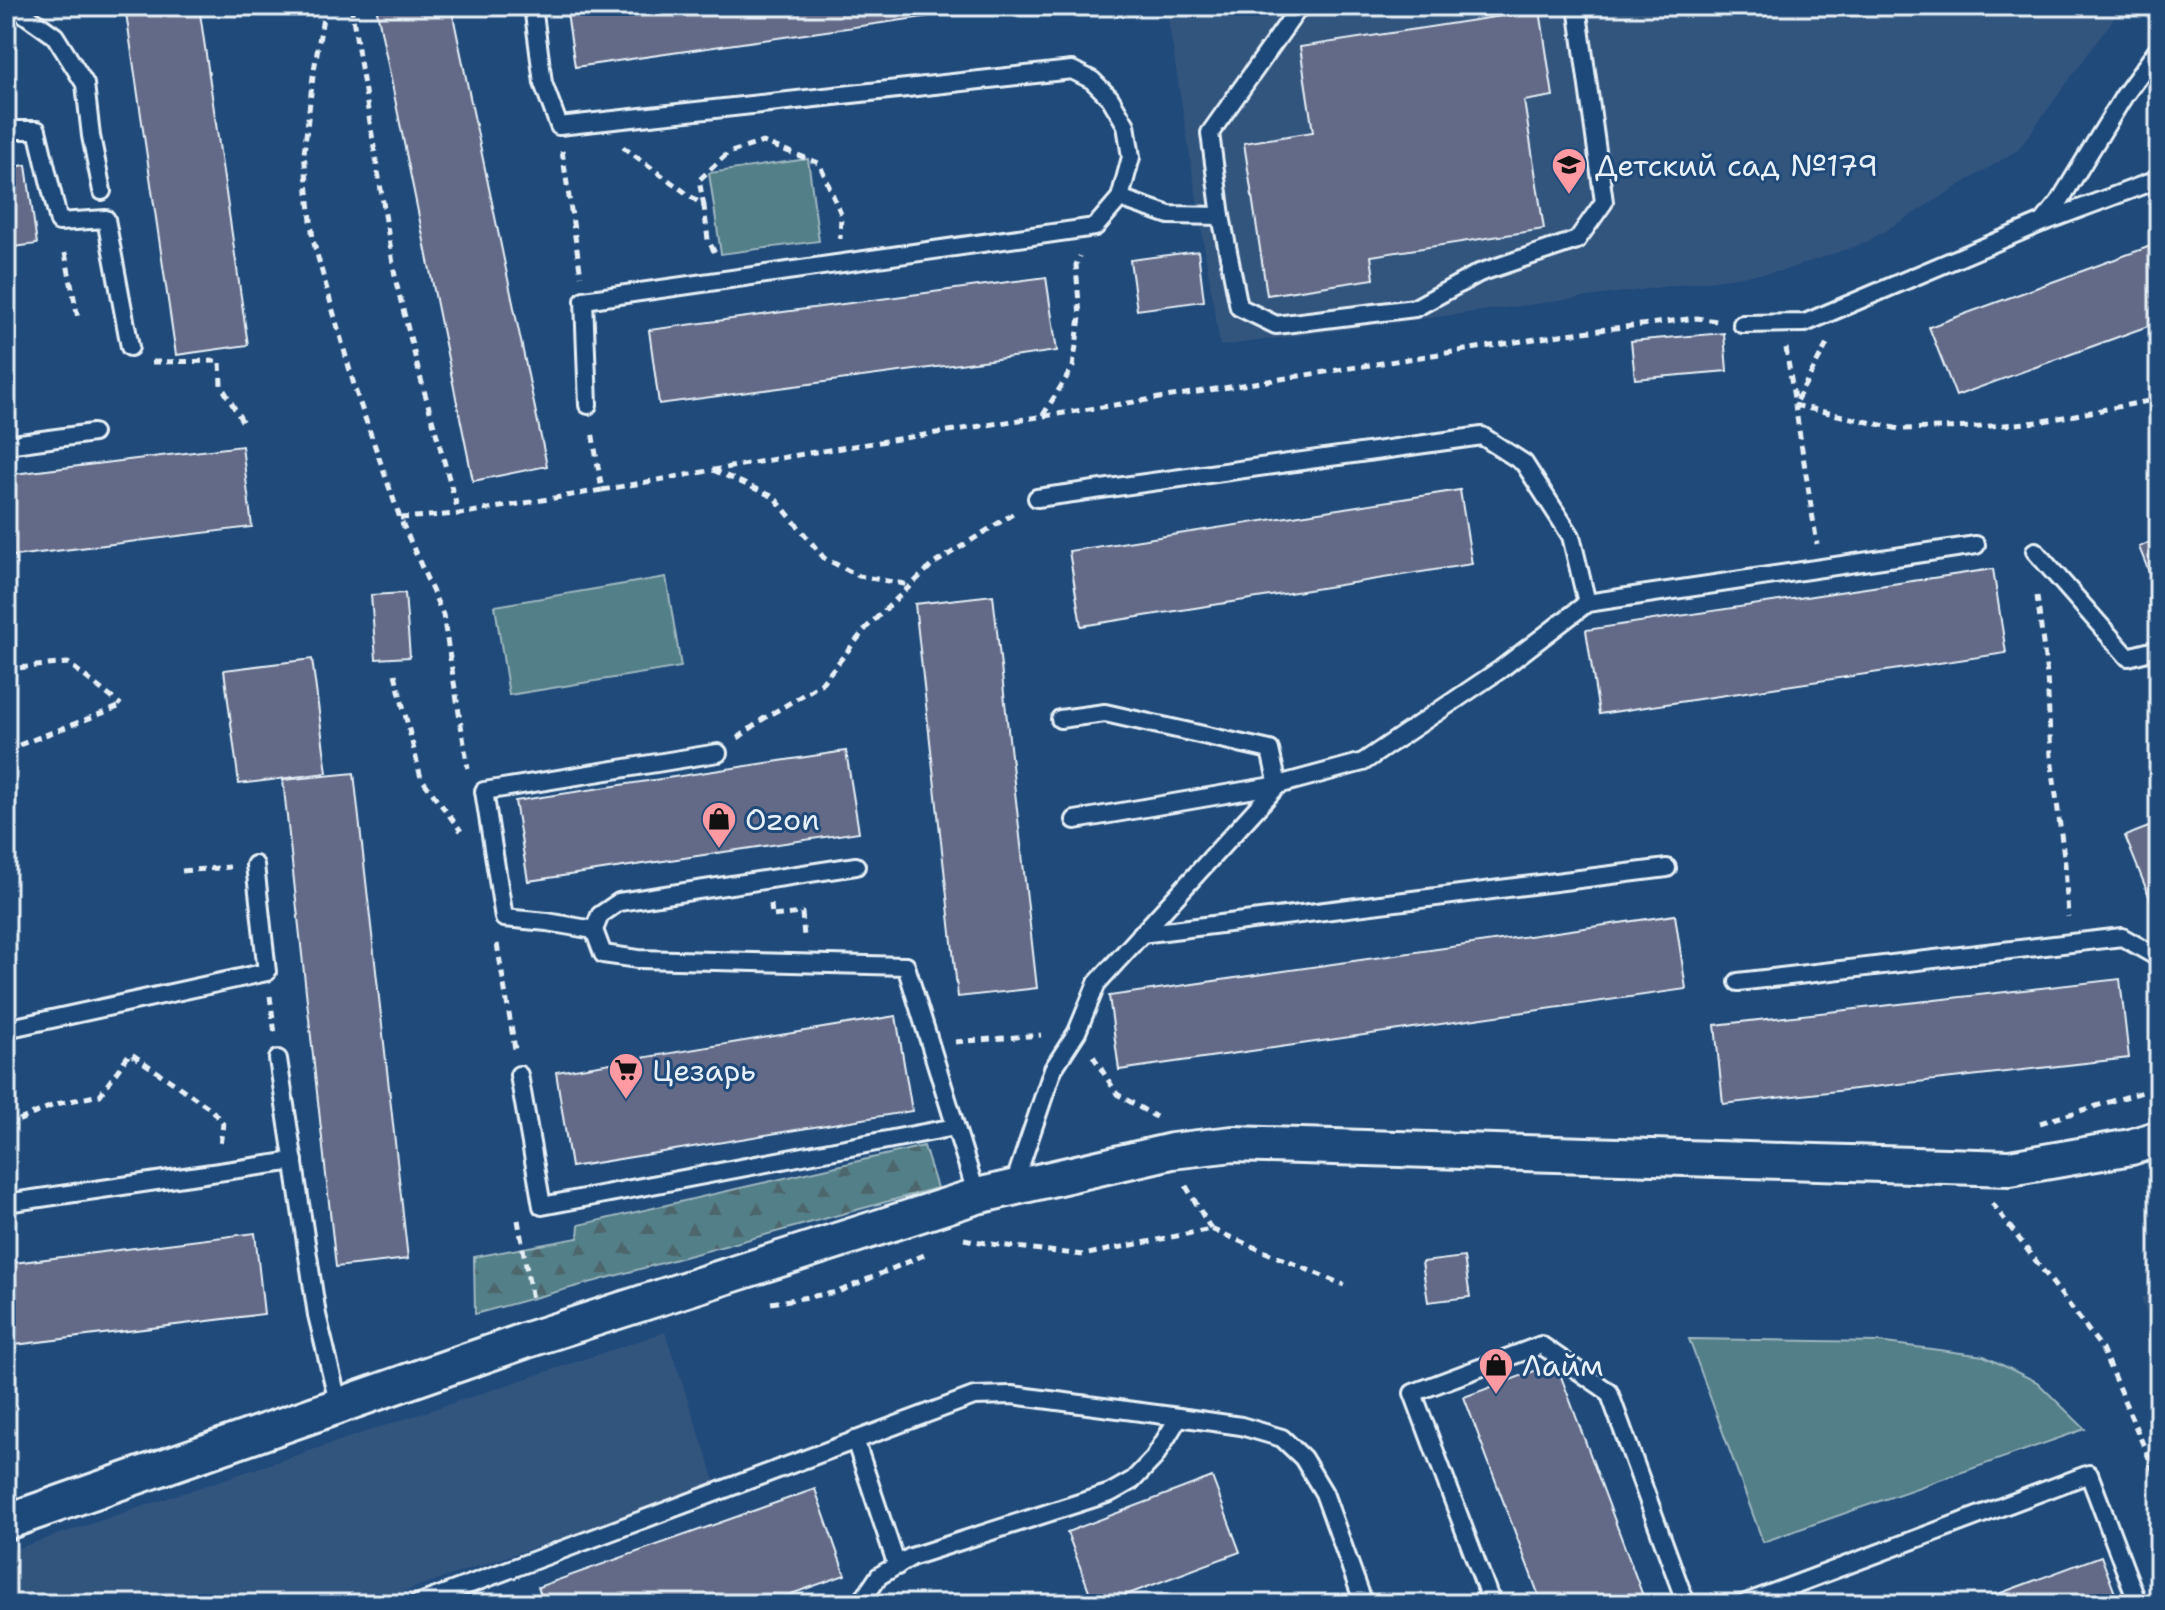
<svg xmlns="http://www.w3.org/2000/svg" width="2165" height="1610" font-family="'Shantell Sans',sans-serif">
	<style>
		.built { fill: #33547e }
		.forest { fill: url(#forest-firs); stroke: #9eb8c0; stroke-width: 2 }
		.park { fill: #537f88; stroke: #9eb8c0; stroke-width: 2 }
		.building { fill: #636a88; stroke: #e8f1f8; stroke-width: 2 }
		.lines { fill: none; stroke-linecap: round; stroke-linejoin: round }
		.lane-casing { stroke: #e8f1f8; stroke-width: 22 }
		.street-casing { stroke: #e8f1f8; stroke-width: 40 }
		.path { stroke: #e8f1f8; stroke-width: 5; stroke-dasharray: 8 6; stroke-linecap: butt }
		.lane { stroke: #1f4a7a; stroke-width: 16 }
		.street { stroke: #1f4a7a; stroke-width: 34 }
		.labels { text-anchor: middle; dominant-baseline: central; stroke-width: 6; stroke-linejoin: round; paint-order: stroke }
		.poi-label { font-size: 30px; fill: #e8f1f8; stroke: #1f4a7a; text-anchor: start }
	</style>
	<defs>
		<pattern id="forest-firs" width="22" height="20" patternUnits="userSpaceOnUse" patternTransform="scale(2)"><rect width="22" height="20" fill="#537f88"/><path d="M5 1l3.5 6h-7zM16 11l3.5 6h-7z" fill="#4d666c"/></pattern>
	</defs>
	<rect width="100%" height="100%" fill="#1f4a7a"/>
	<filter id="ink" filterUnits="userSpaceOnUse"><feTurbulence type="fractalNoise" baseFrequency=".0125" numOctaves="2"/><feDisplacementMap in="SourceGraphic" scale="16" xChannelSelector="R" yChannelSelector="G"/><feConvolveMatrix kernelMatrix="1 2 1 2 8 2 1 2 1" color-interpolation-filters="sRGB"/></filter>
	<g filter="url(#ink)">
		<g class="built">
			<path d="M1166,6H2123L2018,150L1865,243L1782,271L1220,346Z"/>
			<path d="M2159,1291V1348L2141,1298Z"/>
			<path d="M665,1332L717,1486L366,1604H6V1552Z"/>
		</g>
		<path class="forest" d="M924,1146L937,1188L475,1314L474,1257L578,1238L579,1225Z"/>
		<g class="park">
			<path d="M808,159L819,241L721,254L709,173Z"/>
			<path d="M666,577L681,667L509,695L495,606Z"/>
			<path d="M1689,1339L1878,1342L1984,1356L2037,1382L2085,1429L1763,1542Z"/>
		</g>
		<g class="building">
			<path d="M125,6H199L248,345L176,355Z"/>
			<path d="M376,6H451L547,466L473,481Z"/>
			<path d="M566,6H1000L575,67Z"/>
			<path d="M1540,10L1553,96L1524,101L1544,229L1371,256L1374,279L1267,295L1244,143L1313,132L1300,47Z"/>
			<path d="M26,165L37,244L6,248V168Z"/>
			<path d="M2159,243V322L1956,396L1929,327Z"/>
			<path d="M1198,251L1204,301L1137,310L1130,260Z"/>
			<path d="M1046,277L1057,351L659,404L649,330Z"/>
			<path d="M1724,333L1727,371L1635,379L1631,341Z"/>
			<path d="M242,446L252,527L6,557V475Z"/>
			<path d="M1460,490L1472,564L1081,626L1069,551Z"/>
			<path d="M2159,538V597L2139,547Z"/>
			<path d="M1993,569L2006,653L1599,714L1586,630Z"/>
			<path d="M405,593L410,657L376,659L371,595Z"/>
			<path d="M993,595L1037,988L958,997L915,604Z"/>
			<path d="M312,659L327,773L239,784L224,670Z"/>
			<path d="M846,751L859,832L528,881L515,801Z"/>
			<path d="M354,773L408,1259L336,1267L283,780Z"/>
			<path d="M2159,823V905L2154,908L2125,836Z"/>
			<path d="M1675,915L1686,989L1119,1070L1109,996Z"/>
			<path d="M2120,979L2129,1058L1723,1104L1715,1025Z"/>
			<path d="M896,1016L912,1111L571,1167L556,1072Z"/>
			<path d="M255,1233L264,1314L6,1346V1264Z"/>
			<path d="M1464,1257L1470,1297L1428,1302L1422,1262Z"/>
			<path d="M1556,1363L1646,1604H1542L1464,1397Z"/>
			<path d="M1212,1477L1240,1552L1102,1604H1094L1067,1532Z"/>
			<path d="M815,1489L845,1575L763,1604H544L538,1587Z"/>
			<path d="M2101,1556L2119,1604H1971Z"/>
		</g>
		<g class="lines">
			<defs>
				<g id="lane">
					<path d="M13,6L55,36L85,84L91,136L102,191"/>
					<path d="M533,6L543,83L559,126L1072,70L1092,80L1110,98L1126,125L1131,157L1120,198L1095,227L584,300L588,405"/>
					<path d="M1300,6L1210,133L1221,216L1239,307L1276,325L1415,308L1479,273L1577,240L1604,202L1577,6"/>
					<path d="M6,130H37L59,222L106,219L130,347"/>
					<path d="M1120,198L1169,215L1221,216"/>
					<path d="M2044,222L2159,179"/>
					<path d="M1742,324L1805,323L2043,222L2059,202L2124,96L2159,48"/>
					<path d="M6,445L93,433"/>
					<path d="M1037,498L1482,436L1524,463L1571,536L1587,603"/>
					<path d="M2035,551L2128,657L2159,649"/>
					<path d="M1060,719L1105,713L1270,750L1278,785L1075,820"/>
					<path d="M856,866L619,902L600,915L594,930L603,954L638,959L906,966L977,1196"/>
					<path d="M594,930L547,922L504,918L484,791L718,753"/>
					<path d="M1141,934L1667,868"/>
					<path d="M1738,982L2122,937L2159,958"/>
					<path d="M6,1029L267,972L255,865"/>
					<path d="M278,1059L317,1315L339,1406"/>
					<path d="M519,1075L542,1206L955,1127"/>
					<path d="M1013,1187L1053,1069L1077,1032L1097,983L1278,785L1363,762L1501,669L1587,603L1976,545"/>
					<path d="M6,1203L294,1161"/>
					<path d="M855,1440L897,1566"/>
					<path d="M417,1604L974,1396L1012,1395L1179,1417L1241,1426L1282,1438L1303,1458L1324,1493L1364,1604"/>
					<path d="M860,1604L879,1576L911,1557L1110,1493L1133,1480L1154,1458L1179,1417"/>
					<path d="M1492,1604L1413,1393L1541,1345L1609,1392L1686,1604"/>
					<path d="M1743,1604L2089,1474L2138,1604"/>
				</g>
				<path id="street" d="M6,1522L524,1341L977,1196L1172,1151L1233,1144L2010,1168L2131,1147L2159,1138"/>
			</defs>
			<use href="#lane" class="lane-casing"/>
			<use href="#street" class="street-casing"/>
			<g class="path">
				<path d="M325,6L313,76L304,153L313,240L356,392L400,518L443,615L468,768"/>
				<path d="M351,6L396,282L420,376L459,514"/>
				<path d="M623,147L704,206L708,240L715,253"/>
				<path d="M562,151L581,276"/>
				<path d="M704,206L699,180L728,153L763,142L819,163L841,214L840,239"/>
				<path d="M65,253L78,318"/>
				<path d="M1827,344L1794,405L1899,429L1980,427L2038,422L2159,399"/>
				<path d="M1786,348L1817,544"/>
				<path d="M152,362L220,361L221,385L245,426"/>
				<path d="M1043,415L1073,367L1080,317L1076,265L1080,256"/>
				<path d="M713,470L774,497L824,558L859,576L910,585"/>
				<path d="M602,490L809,453L1567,334L1697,318L1717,321"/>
				<path d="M400,518L459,514L602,490L592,431"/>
				<path d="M2037,596L2047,675L2051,757L2065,864L2068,917"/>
				<path d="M6,669L68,663L121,705"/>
				<path d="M395,674L421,778L461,831"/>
				<path d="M738,738L763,719L821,684L867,627L932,565L1016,512"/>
				<path d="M6,750L121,706"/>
				<path d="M182,871L230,867"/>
				<path d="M771,904L772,916L802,913L804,937"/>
				<path d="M497,944L515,1049"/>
				<path d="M270,996L275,1034"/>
				<path d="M955,1042L1041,1035"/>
				<path d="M1093,1056L1117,1094L1156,1117"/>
				<path d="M2040,1123L2159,1087"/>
				<path d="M6,1126L56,1104L100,1095L130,1053L211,1109L223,1124L220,1145"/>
				<path d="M1186,1186L1211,1229"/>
				<path d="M1992,1203L2101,1347L2149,1458L2159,1488"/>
				<path d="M518,1220L532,1300"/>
				<path d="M964,1239L991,1244L1083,1255L1211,1229L1344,1285"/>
				<path d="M771,1303L838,1292L924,1255"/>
			</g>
			<use href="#lane" class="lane"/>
			<use href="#street" class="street"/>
		</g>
	</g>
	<defs>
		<symbol id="school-pin" viewBox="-11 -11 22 30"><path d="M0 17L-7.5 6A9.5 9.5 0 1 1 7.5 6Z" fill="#ff9aa2" stroke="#1f4a7a"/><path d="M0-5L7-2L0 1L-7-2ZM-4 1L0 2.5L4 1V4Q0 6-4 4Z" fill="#111"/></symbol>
		<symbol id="shop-pin" viewBox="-11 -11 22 30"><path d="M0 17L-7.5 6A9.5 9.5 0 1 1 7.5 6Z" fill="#ff9aa2" stroke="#1f4a7a"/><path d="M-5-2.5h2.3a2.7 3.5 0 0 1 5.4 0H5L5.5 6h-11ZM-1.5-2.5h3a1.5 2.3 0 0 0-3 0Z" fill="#111"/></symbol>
		<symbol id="supermarket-pin" viewBox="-11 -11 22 30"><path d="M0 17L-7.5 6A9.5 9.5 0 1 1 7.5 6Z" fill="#ff9aa2" stroke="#1f4a7a"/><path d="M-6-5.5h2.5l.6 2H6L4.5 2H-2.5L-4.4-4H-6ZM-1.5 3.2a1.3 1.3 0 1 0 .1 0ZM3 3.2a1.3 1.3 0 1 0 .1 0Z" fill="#111"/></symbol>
	</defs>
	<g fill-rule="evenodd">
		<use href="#school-pin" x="1549" y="145" width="40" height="54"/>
		<use href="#shop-pin" x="699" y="799" width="40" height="54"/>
		<use href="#supermarket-pin" x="606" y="1050" width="40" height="54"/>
		<use href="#shop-pin" x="1476" y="1345" width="40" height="54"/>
	</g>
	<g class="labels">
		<g class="poi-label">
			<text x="1595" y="165">Детский сад №179</text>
			<text x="745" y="819">Ozon</text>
			<text x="652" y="1070">Цезарь</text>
			<text x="1522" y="1365">Лайм</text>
		</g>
	</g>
	<rect width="2165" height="1610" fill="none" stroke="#1f4a7a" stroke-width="32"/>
	<rect x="16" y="16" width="2133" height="1578" fill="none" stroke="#e8f1f8" stroke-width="3" filter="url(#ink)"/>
</svg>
